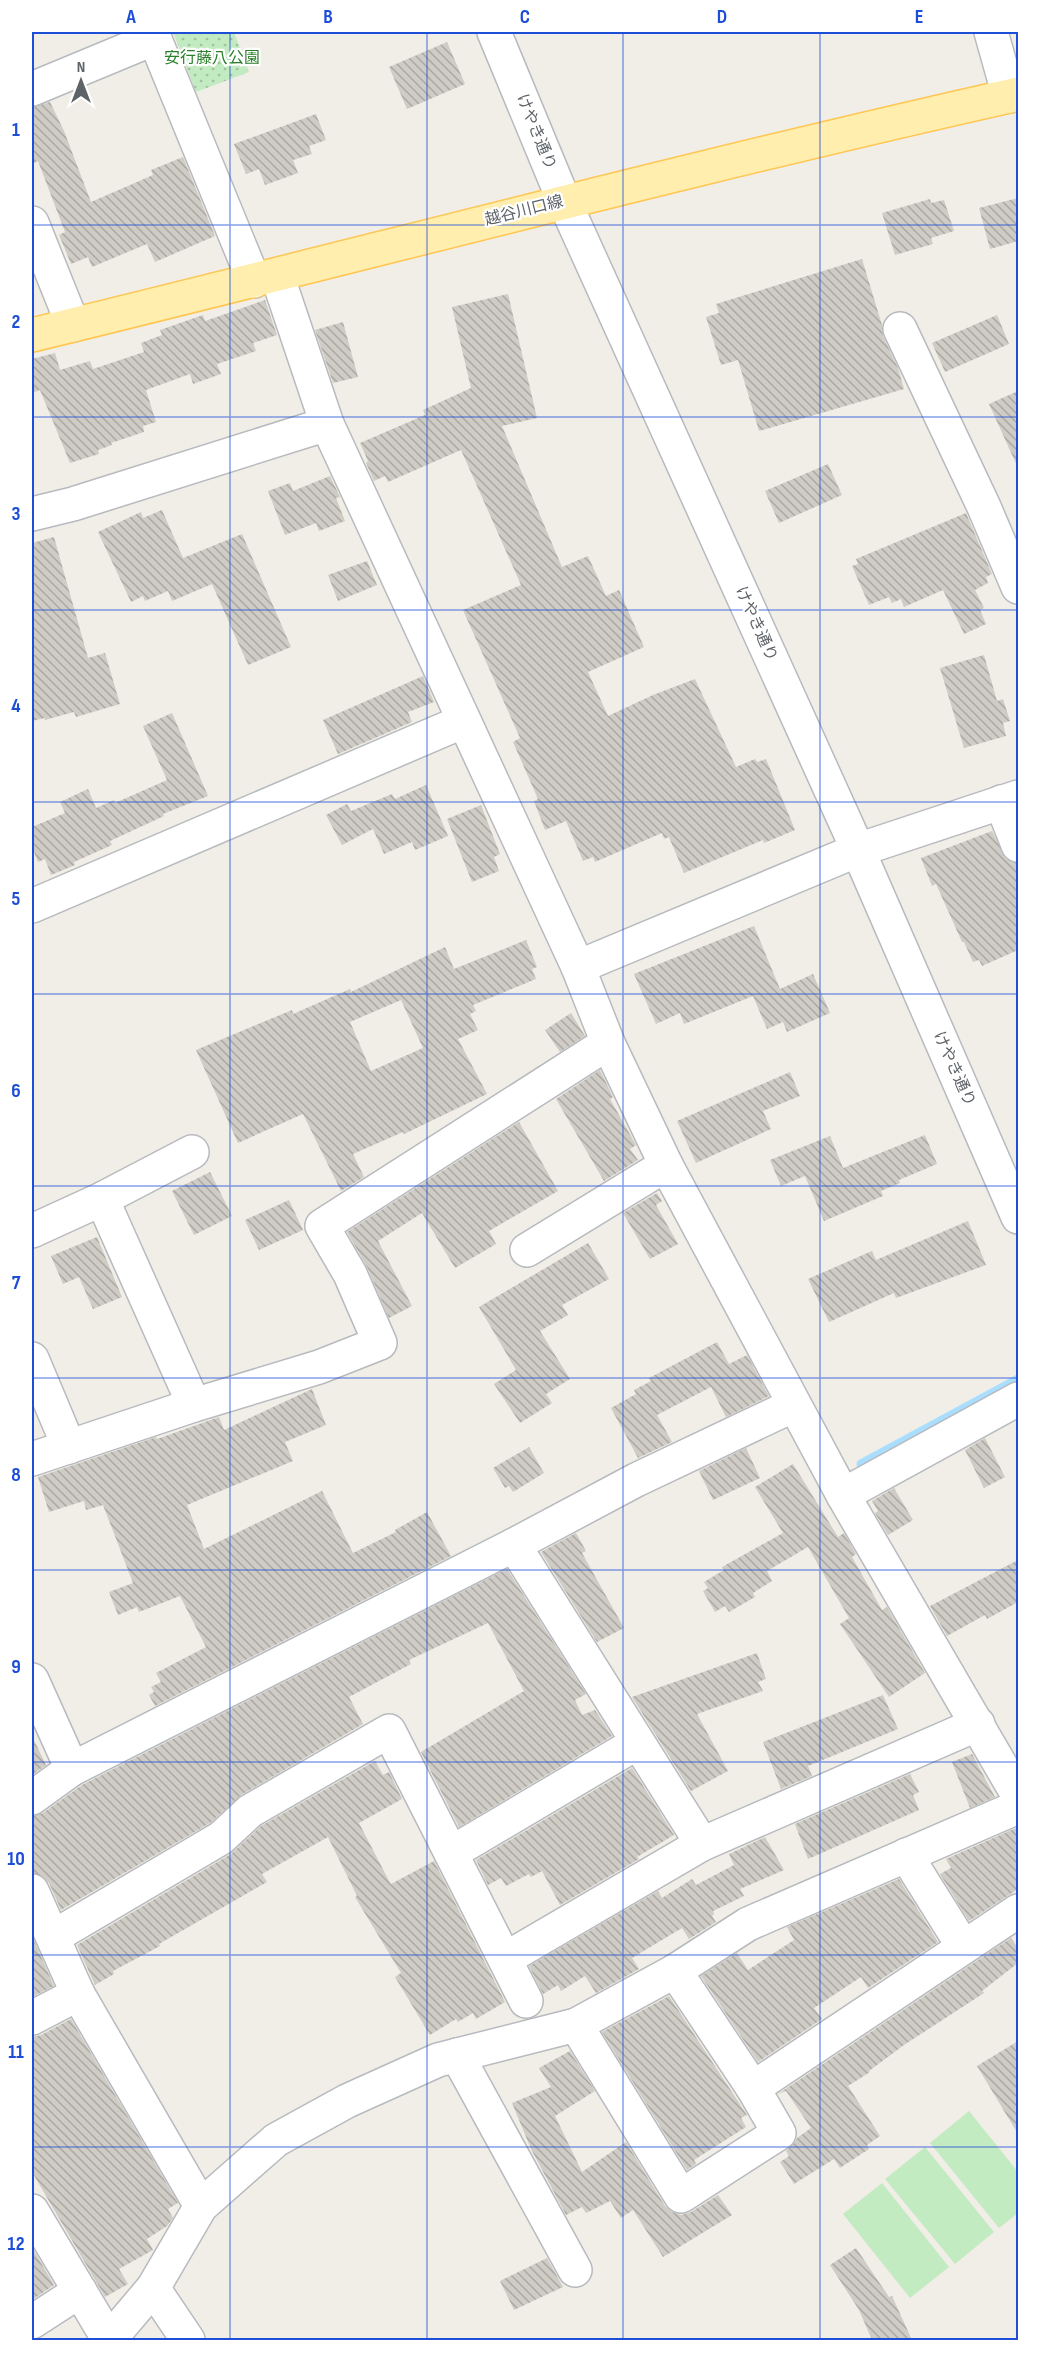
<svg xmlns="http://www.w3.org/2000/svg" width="1050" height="2372" font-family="'Sofia Sans Condensed','Noto Sans JP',sans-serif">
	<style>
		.grass { fill: #c3ebc1 }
		.park { fill: url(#park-dots) }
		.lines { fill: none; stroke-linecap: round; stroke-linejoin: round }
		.stream { stroke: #a9deff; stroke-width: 9 }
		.building { fill: url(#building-back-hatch); fill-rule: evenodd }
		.minor-casing { stroke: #b7babe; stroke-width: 36 }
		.major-casing { stroke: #ffc652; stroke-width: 36 }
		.minor { stroke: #fff; stroke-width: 33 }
		.major { stroke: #ffeeae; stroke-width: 33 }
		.grid { fill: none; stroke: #1d4ed8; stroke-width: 1.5; stroke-opacity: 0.55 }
		.labels { text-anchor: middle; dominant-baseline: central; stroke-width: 4.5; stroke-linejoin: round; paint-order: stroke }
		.park-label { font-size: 16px; fill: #2b812b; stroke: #fff }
		.street-label { font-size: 16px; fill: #5e6368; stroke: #fff }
		.neatline { fill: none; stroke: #1d4ed8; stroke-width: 2 }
		.grid-label { font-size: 20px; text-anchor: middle; font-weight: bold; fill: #1d4ed8 }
	</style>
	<defs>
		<pattern id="park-dots" width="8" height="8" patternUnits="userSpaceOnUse" patternTransform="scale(1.5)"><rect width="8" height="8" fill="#c3ebc1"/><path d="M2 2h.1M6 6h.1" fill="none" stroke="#a2c2a1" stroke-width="1.8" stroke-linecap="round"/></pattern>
		<pattern id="building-back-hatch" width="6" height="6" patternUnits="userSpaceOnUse" patternTransform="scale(1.5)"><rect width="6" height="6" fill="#cfcbc5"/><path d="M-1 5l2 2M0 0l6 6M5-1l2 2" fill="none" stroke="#aba8a4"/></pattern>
	</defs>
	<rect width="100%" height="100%" fill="#f1eee7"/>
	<g class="grass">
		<path d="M969,2111L1018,2172V2213L999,2228L930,2143Z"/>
		<path d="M925,2147L994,2232L955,2264L885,2179Z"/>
		<path d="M882,2183L949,2267L910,2298L843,2214Z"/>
	</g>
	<path class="park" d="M173,32H234L249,72L196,92Z"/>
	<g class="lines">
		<path class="stream" d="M861,1464L1018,1379"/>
	</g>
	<g class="building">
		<path d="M447,42L465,84L407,109L389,67Z"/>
		<path d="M50,102L64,131L91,202L153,175L151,170L183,157L215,236L155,262L147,244L92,267L88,257L71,264L59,235L65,232L38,161L32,164V107Z"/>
		<path d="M316,114L326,140L309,146L312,154L293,160L298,173L265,185L259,169L246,174L234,144Z"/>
		<path d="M1018,198V241L990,249L979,208Z"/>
		<path d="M930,199L931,203L944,200L954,231L931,238L933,244L895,255L882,213Z"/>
		<path d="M862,259L882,325L883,336L898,368L904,389L759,431L738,360L721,365L706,317L719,313L716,304Z"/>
		<path d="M508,294L537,418L502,426L562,567L588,556L606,596L619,590L644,647L588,672L608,716L653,695L695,679L736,767L755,759L757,762L766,759L795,830L764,843L763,840L684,873L669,837L664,839L662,833L595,862L593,857L583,861L566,821L545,830L534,801L538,799L513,742L520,738L463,610L521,585L461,450L388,482L385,476L374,481L366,463L368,461L360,443L425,415L423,410L471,388L452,307Z"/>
		<path d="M265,300L277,335L253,343L256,351L217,364L221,374L193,384L190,374L146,390L156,422L143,426L144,432L111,443L112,445L98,450L99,454L70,463L40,390L32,393V359L55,353L60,370L90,361L93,369L144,352L141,343L162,335L160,330L203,315L205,321Z"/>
		<path d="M997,315L1009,344L945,372L932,343Z"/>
		<path d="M343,322L358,377L333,383L315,330Z"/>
		<path d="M1018,391V468L989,404Z"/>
		<path d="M828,464L842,495L779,523L765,491Z"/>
		<path d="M330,476L340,497L336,498L345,521L319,531L316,523L285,535L268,491L290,483L293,491Z"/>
		<path d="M162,510L183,558L242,534L291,647L248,665L212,584L172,601L168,591L145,601L143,596L131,602L98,532L141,512L143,518Z"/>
		<path d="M966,513L992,574L986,577L988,583L975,590L984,608L980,610L986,624L964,634L943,590L904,607L901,599L892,603L889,597L869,605L852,566L858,564L856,559Z"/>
		<path d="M54,537L88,658L105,653L120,704L76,717L74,712L45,720V718L32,721V543Z"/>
		<path d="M367,561L377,585L338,601L328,575Z"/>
		<path d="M984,655L997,701L1003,699L1010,721L1003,723L1006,736L964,748L940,668Z"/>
		<path d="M423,676L434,702L408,712L412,722L338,754L323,720Z"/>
		<path d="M172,713L208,796L163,814L164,816L110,841L112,845L74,862L75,865L51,875L45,859L38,862L32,847V827L65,813L60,802L88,789L96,808L114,800L115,803L167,780L143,726Z"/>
		<path d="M426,785L448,836L415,850L412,842L384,854L373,829L342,845L326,815L347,804L351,811L392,794L395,799Z"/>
		<path d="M481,805L500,854L494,857L499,871L472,882L447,819Z"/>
		<path d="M992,831L1006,859L1018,863V950L982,966L979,960L973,962L964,942H962L936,884L932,886L921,858Z"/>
		<path d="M754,926L780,989L813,974L830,1013L787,1032L783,1022L767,1029L753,996L684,1024L680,1013L656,1024L634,974Z"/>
		<path d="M526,940L537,967L532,969L536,979L473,1005L476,1011L470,1014L478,1030L458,1039L487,1094L404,1134L403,1132L353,1154L364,1177L341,1191L303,1114L238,1143L196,1050L292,1010L293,1014L350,989L351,992L445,947L454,969ZM401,1000L423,1048L371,1071L350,1022Z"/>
		<path d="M571,1013L585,1036L560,1052L545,1030Z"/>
		<path d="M600,1070L613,1097L610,1099L636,1145L630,1149L638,1160L604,1181L556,1099Z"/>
		<path d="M790,1072L800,1096L763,1111L771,1129L696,1163L677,1121Z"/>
		<path d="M519,1122L558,1191L489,1231L496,1244L455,1268L422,1213L378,1241L412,1306L389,1318L367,1267L347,1232Z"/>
		<path d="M925,1135L937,1164L899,1180L900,1183L881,1191L883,1196L824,1221L805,1176L781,1186L770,1160L830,1136L843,1168Z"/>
		<path d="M210,1172L232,1216L194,1235L172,1191Z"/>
		<path d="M657,1193L662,1201L656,1205L678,1244L650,1259L623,1213Z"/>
		<path d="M289,1200L303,1230L259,1250L245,1220Z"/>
		<path d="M968,1221L986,1265L896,1298L894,1293L829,1322L808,1279L872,1251L876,1260Z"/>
		<path d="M97,1237L122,1297L93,1309L79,1277L63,1284L51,1256Z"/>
		<path d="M588,1243L609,1279L562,1305L568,1315L540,1331L570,1379L546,1394L552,1403L520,1423L494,1384L516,1370L479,1307Z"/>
		<path d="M717,1342L729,1364L747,1355L769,1396L726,1417L711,1387L657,1415L672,1442L638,1458L611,1408L636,1394L634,1390L651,1381L649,1378Z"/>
		<path d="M312,1389L326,1425L285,1442L293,1461L187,1505L204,1549L322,1491L353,1553L396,1532L395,1530L427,1512L451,1556L155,1706L149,1695L154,1692L151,1687L161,1682L156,1673L206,1647L180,1596L139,1612L137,1607L118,1615L109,1592L133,1583L103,1505L86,1510L84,1501L49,1512L38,1477L156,1437L157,1439L219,1417L224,1430Z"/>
		<path d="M985,1438L1005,1477L984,1488L965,1450Z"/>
		<path d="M529,1447L544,1473L513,1492L509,1486L505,1488L493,1468Z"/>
		<path d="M746,1448L760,1478L713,1500L699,1471Z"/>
		<path d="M793,1464L838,1537L844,1533L856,1554L852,1557L882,1610L887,1607L925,1673L889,1697L840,1624L849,1618L808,1547L767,1571L772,1581L753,1593L755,1597L729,1612L725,1606L715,1612L703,1591L708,1588L704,1582L724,1570L722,1567L783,1533L755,1487Z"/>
		<path d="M894,1488L913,1520L888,1535L875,1513L878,1511L872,1501Z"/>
		<path d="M576,1533L586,1551L582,1553L624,1628L597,1642L541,1552Z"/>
		<path d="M1018,1560V1602L987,1619L985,1615L947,1636L930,1606Z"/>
		<path d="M507,1569L586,1694L575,1700L582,1715L595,1710L612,1736L459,1827L421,1752L524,1691L488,1623L409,1660L411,1664L349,1697L363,1724L241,1795L210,1823L61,1910L49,1883L42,1876L32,1873V1816L43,1813L82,1785Z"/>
		<path d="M757,1653L766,1679L758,1682L763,1691L697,1714L728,1771L691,1791L632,1697Z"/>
		<path d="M883,1695L898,1729L808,1766L812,1776L781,1789L763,1742Z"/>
		<path d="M32,1736L46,1765L32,1775Z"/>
		<path d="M972,1754L995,1797L970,1808L952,1762Z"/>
		<path d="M375,1761L383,1775L389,1772L402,1799L359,1823L388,1879L391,1884L434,1861L505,2002L476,2019L473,2013L458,2022L456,2019L430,2035L395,1977L401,1973L355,1897L357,1896L328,1837L262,1874L267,1882L159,1944L160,1946L113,1971L114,1974L95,1985L77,1945L231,1854L261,1826Z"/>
		<path d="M632,1768L674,1835L637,1857L639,1859L560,1905L542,1871L531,1877L529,1874L506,1886L501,1878L488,1885L476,1860Z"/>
		<path d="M910,1774L919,1792L913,1795L919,1810L808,1859L795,1824Z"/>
		<path d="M1016,1828L1018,1832V1889L969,1921L940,1874L951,1868L946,1859Z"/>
		<path d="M765,1837L784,1870L740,1889L744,1896L713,1911L714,1914L712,1916L716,1922L689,1939L682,1928L632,1958L639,1969L596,1993L585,1976L561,1991L558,1985L543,1994L529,1966L658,1891L662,1898L692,1879L696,1885L734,1865L729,1854Z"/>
		<path d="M899,1879L938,1942L868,1988L861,1977L814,2008L822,2019L758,2062L701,1976L737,1953L748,1970L794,1940L787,1927Z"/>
		<path d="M32,1936L54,1986L32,1997Z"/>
		<path d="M1011,1938L1018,1948V1963L982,1991L984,1993L904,2045L869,2071L870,2072L848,2086L880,2136L867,2145L869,2149L840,2168L834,2159L794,2184L780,2162L789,2156L786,2151L795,2142L797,2138L811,2128L786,2091L778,2094Z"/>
		<path d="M669,1996L747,2115L741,2118L746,2127L694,2160L696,2164L687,2170L602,2032Z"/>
		<path d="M71,2019L178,2203L168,2209L173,2218L167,2226L147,2239L153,2250L119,2269L128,2284L105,2297L32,2172V2037L41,2035Z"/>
		<path d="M1018,2041V2134L977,2066Z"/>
		<path d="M570,2051L595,2091L555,2116L582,2172L626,2142L665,2206L672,2212L681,2215L691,2212L718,2195L732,2215L663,2257L633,2210L621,2218L610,2201L586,2213L582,2207L566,2215L531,2149L512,2103L551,2087L539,2068Z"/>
		<path d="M856,2248L889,2297L892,2296L912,2340H872L859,2310L830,2265Z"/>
		<path d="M33,2249L54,2285L32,2300V2250Z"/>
		<path d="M547,2258L563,2287L514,2310L500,2281Z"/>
	</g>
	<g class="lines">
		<defs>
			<g id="minor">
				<path d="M152,32L254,281"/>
				<path d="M494,32L564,201L858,850L1018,1217"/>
				<path d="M991,32L1009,96"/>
				<path d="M32,89L155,38"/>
				<path d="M32,223L73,325"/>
				<path d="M277,275L327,424L578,967L608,1043L666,1165L843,1495L1018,1795"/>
				<path d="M900,329L984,507L1018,587"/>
				<path d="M32,514L73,504L327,424"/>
				<path d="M1001,802L1018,845"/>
				<path d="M32,906L464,721"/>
				<path d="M578,967L858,850L1018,797"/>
				<path d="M102,1199L194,1405"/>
				<path d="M32,1231L102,1199L192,1152"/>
				<path d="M527,1250L666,1165"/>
				<path d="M32,1359L69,1447"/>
				<path d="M32,1459L194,1405L319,1367L380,1343L350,1274L322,1226L608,1043"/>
				<path d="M843,1495L1018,1399"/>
				<path d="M514,1545L702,1844"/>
				<path d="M32,1680L72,1769"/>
				<path d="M32,1798L72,1769L514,1545L636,1480L794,1405"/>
				<path d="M451,1853L637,1743"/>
				<path d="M906,1855L963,1946"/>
				<path d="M32,1891L78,1994L201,2206"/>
				<path d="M53,1937L221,1838L250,1811L389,1731L526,2001"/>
				<path d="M505,1959L702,1844L978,1724"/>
				<path d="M32,2018L78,1994"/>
				<path d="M576,2025L681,2196L779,2133L753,2088L675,1971"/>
				<path d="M457,2055L575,2270"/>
				<path d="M753,2088L1018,1911"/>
				<path d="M32,2211L109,2340"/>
				<path d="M153,2288L188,2340"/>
				<path d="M32,2322L80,2291"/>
				<path d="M109,2340L153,2288L201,2206L276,2140L347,2101L438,2060L576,2025L675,1971L748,1924L1018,1807"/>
			</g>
			<path id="major" d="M32,335C361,255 688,168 1018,94"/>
		</defs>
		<use href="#minor" class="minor-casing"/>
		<use href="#major" class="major-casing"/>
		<use href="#minor" class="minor"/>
		<use href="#major" class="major"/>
	</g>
	<path class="grid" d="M230,32V2340M427,32V2340M623,32V2340M820,32V2340M32,225H1018M32,417H1018M32,610H1018M32,802H1018M32,994H1018M32,1186H1018M32,1378H1018M32,1570H1018M32,1762H1018M32,1955H1018M32,2147H1018"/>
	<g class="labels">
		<g class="park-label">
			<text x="212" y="58">安行藤八公園</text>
		</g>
		<g class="street-label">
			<text transform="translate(536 132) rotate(68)">けやき通り</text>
			<text transform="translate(524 211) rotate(-14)">越谷川口線</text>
			<text transform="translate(756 624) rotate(66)">けやき通り</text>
			<text transform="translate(954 1069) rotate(66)">けやき通り</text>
		</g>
	</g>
	<rect width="1050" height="2372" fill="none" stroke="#ffffff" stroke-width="66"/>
	<g transform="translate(81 81)" stroke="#ffffff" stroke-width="4.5" paint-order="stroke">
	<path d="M0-4.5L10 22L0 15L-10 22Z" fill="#5e6368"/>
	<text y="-9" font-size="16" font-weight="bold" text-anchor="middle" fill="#5e6368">N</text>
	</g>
	<rect x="33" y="33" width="984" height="2306" class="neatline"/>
	<g class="grid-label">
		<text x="131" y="23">A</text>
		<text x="328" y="23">B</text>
		<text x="525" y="23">C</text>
		<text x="722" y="23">D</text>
		<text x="919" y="23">E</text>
		<text x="16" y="136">1</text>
		<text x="16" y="328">2</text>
		<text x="16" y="520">3</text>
		<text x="16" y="712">4</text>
		<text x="16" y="905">5</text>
		<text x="16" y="1097">6</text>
		<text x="16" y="1289">7</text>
		<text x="16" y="1481">8</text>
		<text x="16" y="1673">9</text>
		<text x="16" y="1865">10</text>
		<text x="16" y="2058">11</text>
		<text x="16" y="2250">12</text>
	</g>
</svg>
